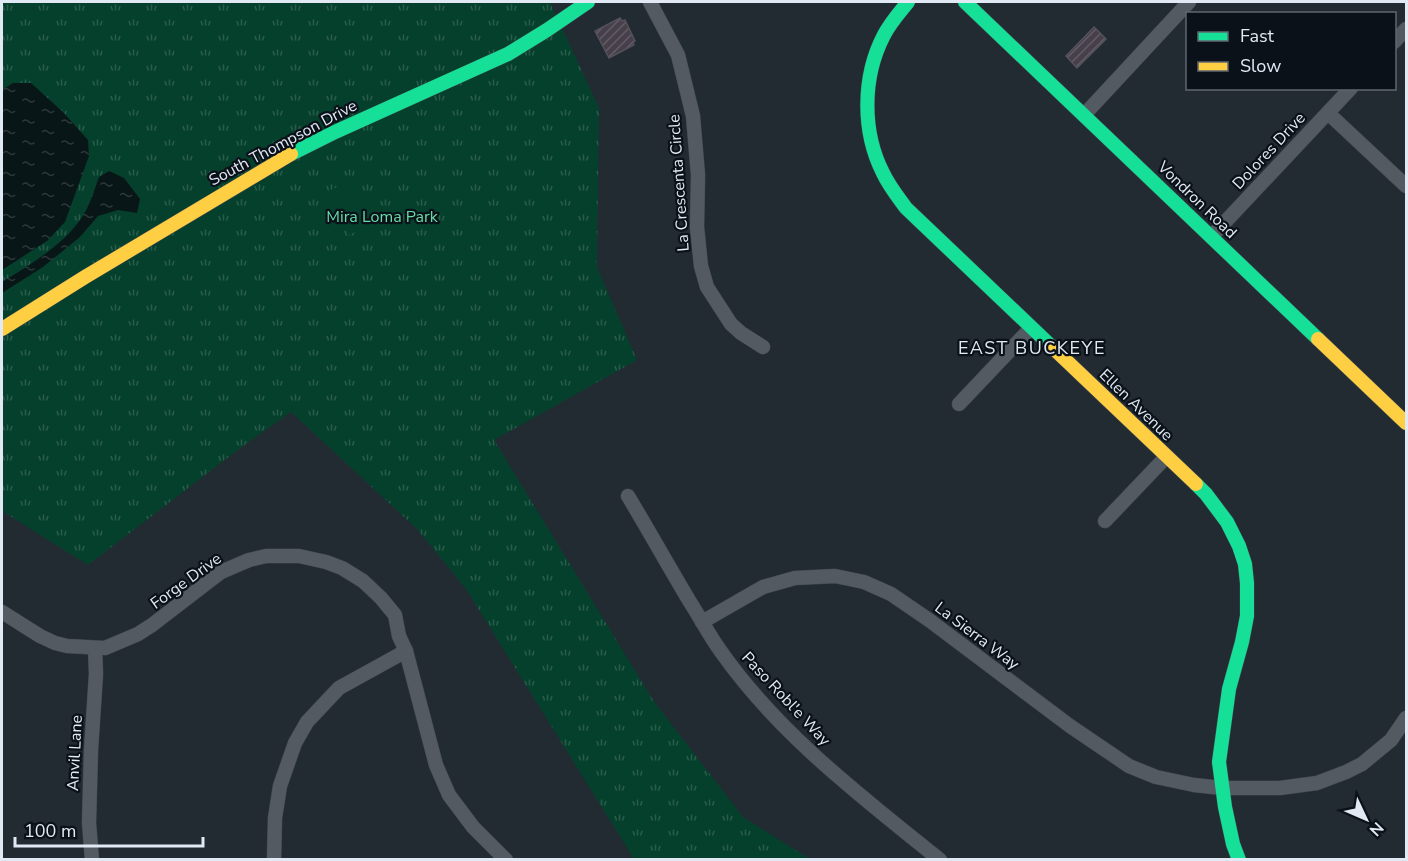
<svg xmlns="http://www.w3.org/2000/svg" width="1408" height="861" font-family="'Nunito Sans',sans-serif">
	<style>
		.park { fill: url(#park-tufts) }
		.garden { fill: #05402c }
		.water { fill: url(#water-ripples) }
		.building { fill: url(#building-hatch); stroke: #535259; stroke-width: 1.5 }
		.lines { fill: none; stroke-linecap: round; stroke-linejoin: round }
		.street-casing { stroke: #3e464d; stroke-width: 15 }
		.fast-casing { stroke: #3e464d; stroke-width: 15 }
		.slow-casing { stroke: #3e464d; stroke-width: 15 }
		.street { stroke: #545a61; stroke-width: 14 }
		.fast { stroke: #16e098; stroke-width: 14 }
		.slow { stroke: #ffcf43; stroke-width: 14 }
		.labels { text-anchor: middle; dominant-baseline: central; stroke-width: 4.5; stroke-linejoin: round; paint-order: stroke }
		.street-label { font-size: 16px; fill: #e0e9f4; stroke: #0b1118 }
		.park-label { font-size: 16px; fill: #66dca7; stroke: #0b1118 }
		.neighbourhood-label { font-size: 18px; letter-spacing: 1.5px; fill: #e0e9f4; stroke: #0b1118 }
	</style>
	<defs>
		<pattern id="park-tufts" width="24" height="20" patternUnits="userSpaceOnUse" patternTransform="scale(1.5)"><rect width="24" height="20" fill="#05402c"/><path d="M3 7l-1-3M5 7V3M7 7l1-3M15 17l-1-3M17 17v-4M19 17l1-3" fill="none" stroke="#295c4b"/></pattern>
		<pattern id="water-ripples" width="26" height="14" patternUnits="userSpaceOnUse" patternTransform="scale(1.5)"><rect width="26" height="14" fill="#091618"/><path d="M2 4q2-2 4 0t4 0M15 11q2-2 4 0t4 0" fill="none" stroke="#2d383a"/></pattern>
		<pattern id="building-hatch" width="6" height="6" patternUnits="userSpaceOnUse" patternTransform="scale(1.5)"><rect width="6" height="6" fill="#47404b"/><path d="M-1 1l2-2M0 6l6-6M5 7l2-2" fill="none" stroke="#615c66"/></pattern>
	</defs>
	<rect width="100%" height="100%" fill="#222a32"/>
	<path class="park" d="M3,2H550L599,108L597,267L637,360L494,440L653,700L743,817L810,859H634L466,589L417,529L291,412L239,449L88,565L2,511V3Z"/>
	<path class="garden" d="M353,180L375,222L349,235L326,192Z"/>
	<g class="water">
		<path d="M13,83H31L63,112L88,140L89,156L65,222L47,241L2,270V90Z"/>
		<path d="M109,171L124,178L140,199L137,213L118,210L98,216L80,237L43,267L2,293V282C28,266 65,244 82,217C90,205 94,191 99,177Z"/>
	</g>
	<g class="building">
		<path d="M620,18L622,21L625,20L635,41L633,42L634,45L609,58L595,31Z"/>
		<path d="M1094,27L1106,39L1077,68L1066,56Z"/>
	</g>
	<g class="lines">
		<defs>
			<g id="street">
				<path d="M650,2L678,55L693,116L698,175L697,227L701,266L707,287L731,324L741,333L763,347"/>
				<path d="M1394,42L1406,29"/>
				<path d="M1328,113L1406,186"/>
				<path d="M1084,115L1189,2"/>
				<path d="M1211,237L1351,88"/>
				<path d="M959,404L1031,328"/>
				<path d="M628,496C649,531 669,567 690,602C701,619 710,637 722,653C780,735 862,797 940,860"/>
				<path d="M1105,521L1166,457"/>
				<path d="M2,612L40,636L55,643L67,646L105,648L138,634L152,625L221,572L249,560L266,556H299L326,562L342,568L363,581L381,598L395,615L399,636L406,651L436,765L449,795L473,827L506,860"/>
				<path d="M702,622L763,587L795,578L835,576L864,582L891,594L929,620L1070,726L1129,766L1156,777L1194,785L1222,788H1280L1317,783L1346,772L1362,764L1391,740L1406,718"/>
				<path d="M92,860L89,823L91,750L96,674L95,648"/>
				<path d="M274,860L275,818L280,786L295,743L307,722L339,688L406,651"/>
			</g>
			<g id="fast">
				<path d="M908,2C899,13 890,23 884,35C862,77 862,132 883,173C889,186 898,197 906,208L1051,346"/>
				<path d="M965,2L1318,339"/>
				<path d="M291,154L335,132L508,54L547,30L588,2"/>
				<path d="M1196,484L1206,494L1227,522L1239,546L1245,564L1247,583V616L1242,642L1229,689L1219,762L1225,807L1233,844L1239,860"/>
			</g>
			<g id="slow">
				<path d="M2,329L85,277L291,154"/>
				<path d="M1318,339L1406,423"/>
				<path d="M1051,346L1196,484"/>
			</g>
		</defs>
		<use href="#street" class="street-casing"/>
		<use href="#fast" class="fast-casing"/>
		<use href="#slow" class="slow-casing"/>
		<use href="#street" class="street"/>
		<use href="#fast" class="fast"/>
		<use href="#slow" class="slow"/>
	</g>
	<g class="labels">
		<g class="street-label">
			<text transform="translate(283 143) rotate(-28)">South Thompson Drive</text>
			<text transform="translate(1269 151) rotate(-47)">Dolores Drive</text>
			<text transform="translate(679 183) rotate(-94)">La Crescenta Circle</text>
			<text transform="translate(1197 200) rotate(44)">Vondron Road</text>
			<text transform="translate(1136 405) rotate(44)">Ellen Avenue</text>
			<text transform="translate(186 581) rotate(-36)">Forge Drive</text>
			<text transform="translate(977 636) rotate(37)">La Sierra Way</text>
			<text transform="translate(786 699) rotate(47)">Paso Robl'e Way</text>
			<text transform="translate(75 753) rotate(-87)">Anvil Lane</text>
		</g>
		<g class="park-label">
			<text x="382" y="217">Mira Loma Park</text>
		</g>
		<g class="neighbourhood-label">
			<text x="1032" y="348">EAST BUCKEYE</text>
		</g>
	</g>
	<rect width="1408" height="861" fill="none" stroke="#e0e9f4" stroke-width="6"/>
	<rect x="1186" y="12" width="210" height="78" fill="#0b1118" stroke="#606770" stroke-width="1.5"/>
	<rect x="1198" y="32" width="30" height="9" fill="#16e098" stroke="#606770" stroke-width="1.5"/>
	<text x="1240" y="42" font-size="18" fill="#e0e9f4">Fast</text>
	<rect x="1198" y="62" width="30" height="9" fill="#ffcf43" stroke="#606770" stroke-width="1.5"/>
	<text x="1240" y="72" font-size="18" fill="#e0e9f4">Slow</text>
	<g transform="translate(1366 819) rotate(134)" stroke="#0b1118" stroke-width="4.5" paint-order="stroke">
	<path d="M0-4.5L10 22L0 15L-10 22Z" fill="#e0e9f4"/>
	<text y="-9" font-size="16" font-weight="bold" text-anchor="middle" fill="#e0e9f4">N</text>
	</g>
	<path d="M15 837v9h188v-9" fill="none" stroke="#e0e9f4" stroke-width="3"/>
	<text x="24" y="837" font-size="18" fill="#e0e9f4" stroke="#0b1118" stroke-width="4.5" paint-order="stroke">100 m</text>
</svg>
